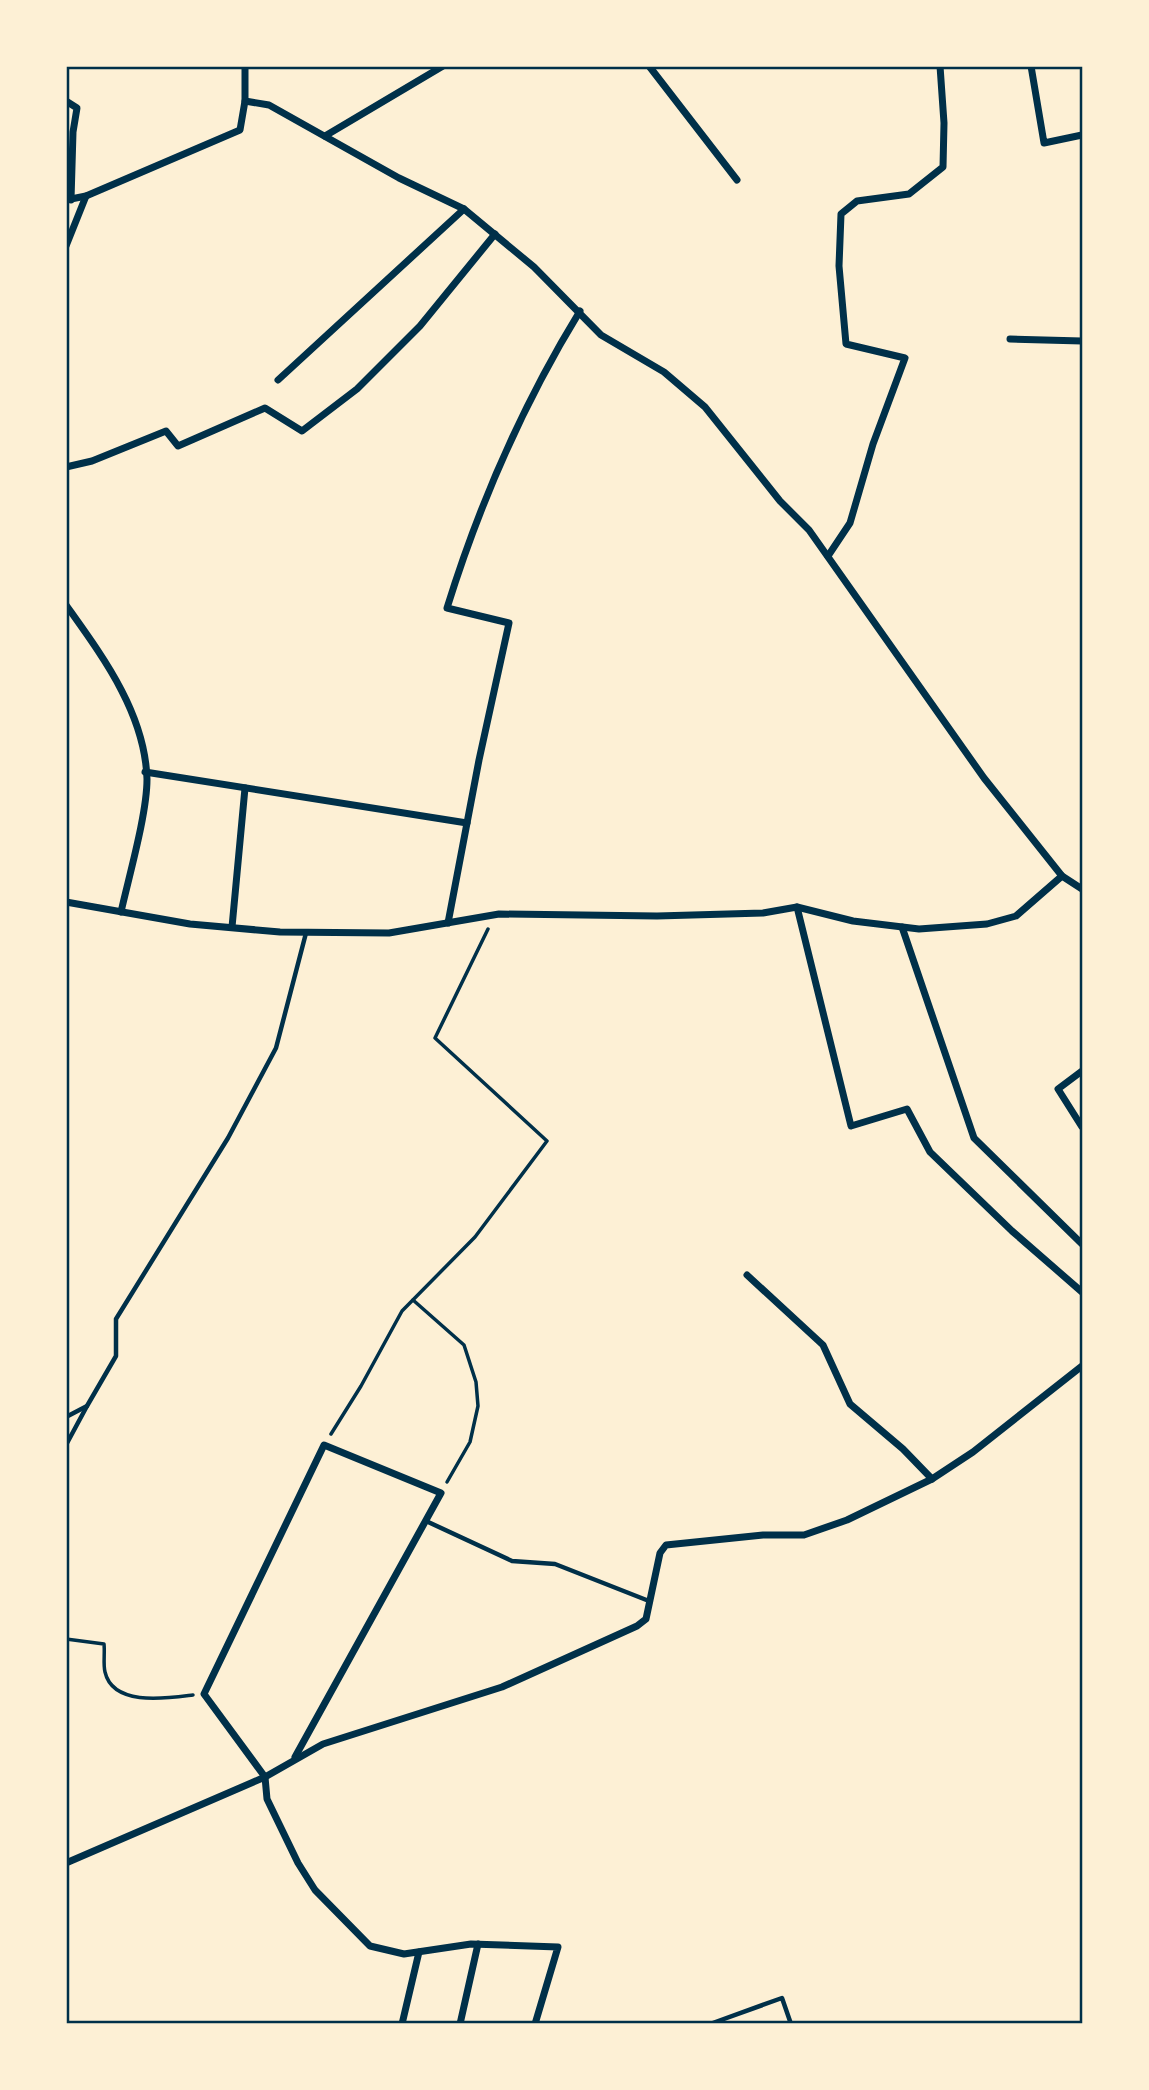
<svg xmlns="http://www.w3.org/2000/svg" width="1149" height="2090" font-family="'Exo 2',sans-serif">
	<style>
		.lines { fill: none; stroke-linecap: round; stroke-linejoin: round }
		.path { stroke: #003049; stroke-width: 3.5 }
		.service { stroke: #003049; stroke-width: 4.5 }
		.minor { stroke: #003049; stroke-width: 7 }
		.neatline { fill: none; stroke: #003049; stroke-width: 2.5 }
	</style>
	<rect width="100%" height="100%" fill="#fdf0d5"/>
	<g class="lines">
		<g class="path">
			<path d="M413,1300L464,1345L476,1382L478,1406L470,1442L447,1482"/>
			<path d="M331,1434L361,1386L402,1311L475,1237L547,1141L435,1038L488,929"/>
			<path d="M66,1639L104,1644C105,1653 103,1664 105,1672C113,1707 168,1698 193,1695"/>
		</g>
		<g class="service">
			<path d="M66,1417L87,1406L116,1356V1319L228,1138L276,1048L306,933"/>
			<path d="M66,1445L87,1406"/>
			<path d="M426,1521L512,1561L555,1564L649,1601"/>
			<path d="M710,2024L782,1998L791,2024"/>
		</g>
		<g class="minor">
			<path d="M649,66L737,180"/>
			<path d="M1031,66L1044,143L1082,135"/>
			<path d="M66,101L77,108L73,132L71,200"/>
			<path d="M245,101L269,105L399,178L464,209L534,267L601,335L664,372L705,407L780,501L809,530L984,778L1062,876L1082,889"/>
			<path d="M325,136L443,66"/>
			<path d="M66,200L86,196L240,130L245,101V66"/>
			<path d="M66,246L86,196"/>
			<path d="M1010,339L1082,341"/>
			<path d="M278,380L464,209"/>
			<path d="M66,467L92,461L166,431L178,446L265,408L302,431L357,389L420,326L495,234"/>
			<path d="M828,556L850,523L873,444L905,358L846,344L839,266L841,214L857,201L909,194L943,167L944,123L940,66"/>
			<path d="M66,605C103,657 145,713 147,779C147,814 129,876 121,912"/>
			<path d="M145,772L467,823"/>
			<path d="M66,902L190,924L280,932L389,933L499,914L657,916L763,913L797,907L853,921L919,929L987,924L1016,916L1062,876"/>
			<path d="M797,907L851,1126L907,1109L930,1152L1012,1231L1082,1292"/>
			<path d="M448,923L479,760L509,623L447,608C479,505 523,404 580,311"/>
			<path d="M232,927L245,788"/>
			<path d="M902,927L974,1138L1082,1244"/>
			<path d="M1082,1071L1058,1089L1082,1127"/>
			<path d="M747,1275L823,1345L850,1404L903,1449L932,1479"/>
			<path d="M295,1757L441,1493L324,1445L204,1694L265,1777L267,1799L298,1863L315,1890L370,1946L404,1954L471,1944L558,1947L535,2024"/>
			<path d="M66,1863L265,1777L323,1744L502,1687L637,1626L646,1619L660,1553L666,1545L763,1535H804L847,1520L932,1479L973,1452L1082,1366"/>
			<path d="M402,2024L419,1952"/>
			<path d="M460,2024L478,1944"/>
		</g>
	</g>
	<rect width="1149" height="2090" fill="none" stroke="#fdf0d5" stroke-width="136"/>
	<rect x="68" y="68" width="1013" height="1954" class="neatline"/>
</svg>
